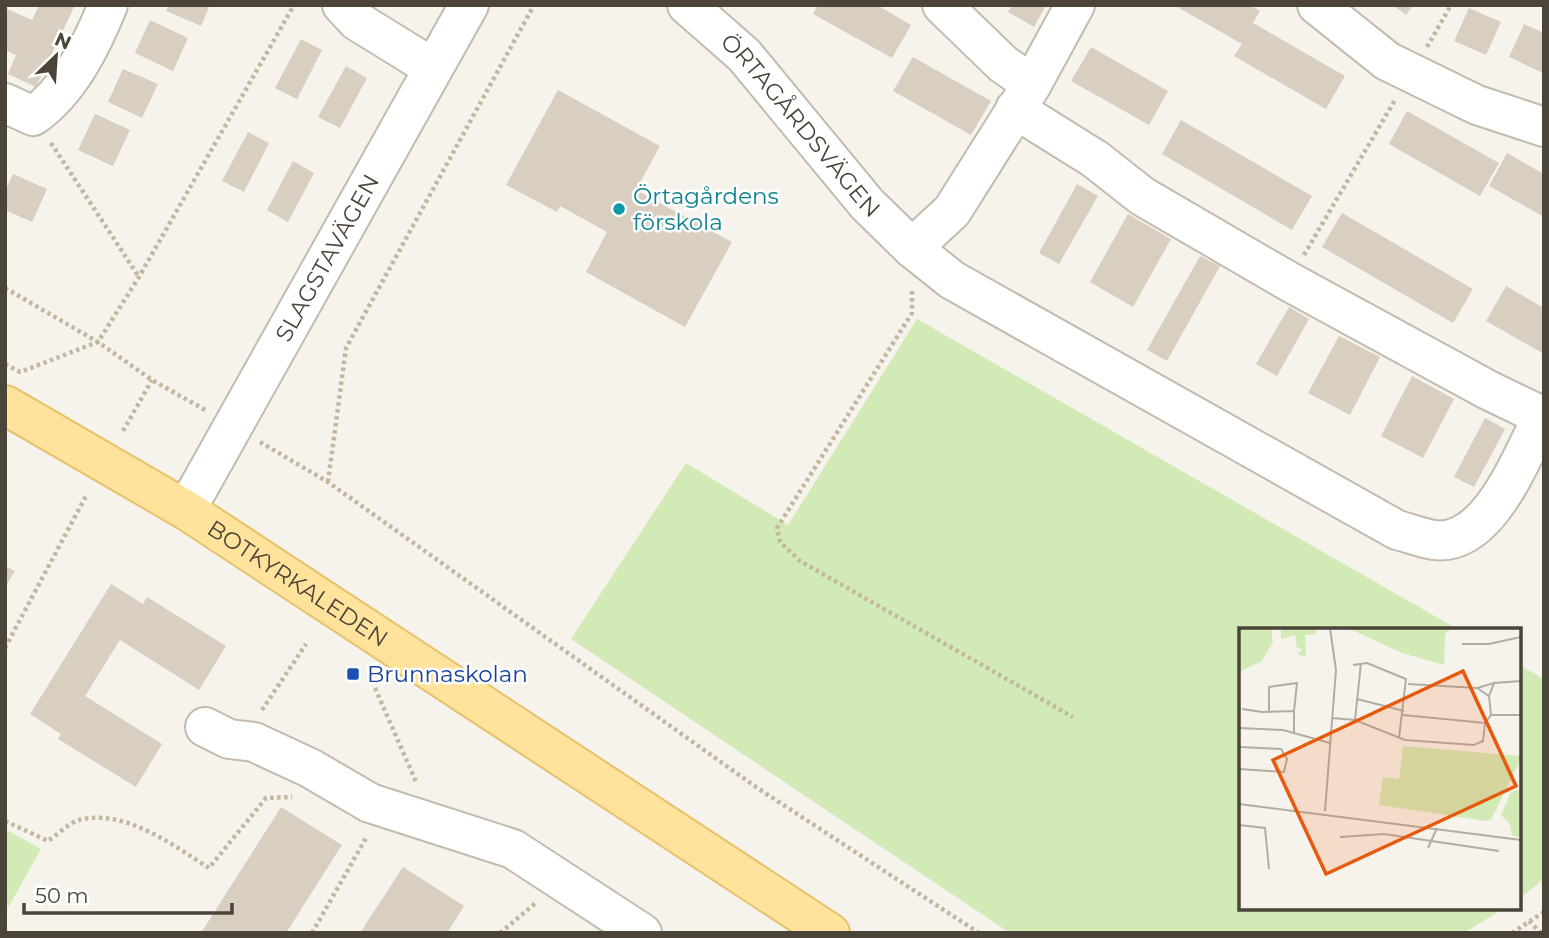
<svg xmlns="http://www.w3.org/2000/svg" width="1549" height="938" font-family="Montserrat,sans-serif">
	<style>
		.green { fill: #d2eab5 }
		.building { fill: #d8cfc1 }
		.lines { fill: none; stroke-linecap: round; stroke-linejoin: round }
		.minor-casing { stroke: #c2bbae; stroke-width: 42 }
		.major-casing { stroke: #e6c16a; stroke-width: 42 }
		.path { stroke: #c4b79f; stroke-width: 4.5; stroke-dasharray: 3.5 3.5; stroke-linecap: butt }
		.minor { stroke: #fff; stroke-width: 38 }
		.major { stroke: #ffe39c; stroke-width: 38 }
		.culture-dot { fill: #0f9aa8; stroke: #fff; stroke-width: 2.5 }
		.transit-dot { fill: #1a4fb4; stroke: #fff; stroke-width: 2.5 }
		.labels { text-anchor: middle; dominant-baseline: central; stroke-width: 5; stroke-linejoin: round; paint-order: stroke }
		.street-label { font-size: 23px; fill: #4b4439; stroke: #fff }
		.culture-label { font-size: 23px; fill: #0d838f; stroke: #fff; text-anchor: start }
		.transit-label { font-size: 23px; fill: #164399; stroke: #fff; text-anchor: start }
		.inset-road { fill: none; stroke: #b2ada4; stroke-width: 2 }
		.view { fill: #e8590c; fill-opacity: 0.15; stroke: #e8590c; stroke-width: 3.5 }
		.inset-edge { fill: none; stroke: #4b4439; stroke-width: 3.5 }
	</style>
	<rect width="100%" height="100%" fill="#f6f3ec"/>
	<g class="green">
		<path d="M917,319L1459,630H1241V908H1504L1464,933H1010L571,639L686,463L788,525Z"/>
		<path d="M1519,665L1544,679V879L1519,899Z"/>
		<path d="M5,829L41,849L9,906L5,904Z"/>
	</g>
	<g class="building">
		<path d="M39,5H75L36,87L8,74L16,55L5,50V8L32,20Z"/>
		<path d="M169,5H210L201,26L166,11Z"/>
		<path d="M818,5H877L911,25L892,58L813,14Z"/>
		<path d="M1012,5H1046L1034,27L1008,12Z"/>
		<path d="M1174,5H1250L1260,11L1253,23L1345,76L1326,109L1234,56L1242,44Z"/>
		<path d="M1393,5H1413L1406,15Z"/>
		<path d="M1469,8L1501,22L1486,55L1454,41Z"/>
		<path d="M150,20L188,38L173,71L135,53Z"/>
		<path d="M1524,24L1544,33L1543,73L1509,57Z"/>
		<path d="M301,39L322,50L297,99L275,88Z"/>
		<path d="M1091,47L1168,91L1149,125L1071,81Z"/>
		<path d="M913,57L991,101L971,135L893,91Z"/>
		<path d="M346,66L367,78L340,128L318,117Z"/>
		<path d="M123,69L158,84L142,118L108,102Z"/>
		<path d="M558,90L660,146L636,190L732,242L685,327L586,272L607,232L560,206L557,212L506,185Z"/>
		<path d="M1407,111L1499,163L1480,196L1389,144Z"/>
		<path d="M95,114L130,130L113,166L78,150Z"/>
		<path d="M1181,120L1312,196L1292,230L1162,154Z"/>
		<path d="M248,132L269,143L244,192L222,181Z"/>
		<path d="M1507,153L1544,174V217L1489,186Z"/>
		<path d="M293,161L314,173L288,222L267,210Z"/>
		<path d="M13,174L47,189L32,222L5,210V191Z"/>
		<path d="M1077,184L1098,196L1059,264L1039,253Z"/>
		<path d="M1342,213L1473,289L1453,323L1322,247Z"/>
		<path d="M1128,214L1171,239L1133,307L1090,282Z"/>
		<path d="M1200,256L1220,266L1167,361L1147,350Z"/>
		<path d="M1506,286L1544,308V354L1486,321Z"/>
		<path d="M1289,307L1309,319L1277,376L1256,364Z"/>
		<path d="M1339,336L1380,357L1350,415L1308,393Z"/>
		<path d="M1412,376L1454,399L1423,458L1381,436Z"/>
		<path d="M1485,418L1505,429L1474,487L1454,477Z"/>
		<path d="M5,566L15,571L5,587Z"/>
		<path d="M111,584L143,604L147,597L226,646L199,690L120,640L85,696L162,744L136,787L58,739L61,734L30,714Z"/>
		<path d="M281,807L342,845L286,933H201Z"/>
		<path d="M403,867L464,906L447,933H360Z"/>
	</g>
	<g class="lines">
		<defs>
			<g id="minor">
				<path d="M342,5L357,21L433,68"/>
				<path id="s1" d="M687,5L744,55L867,204L912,248L952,280L1397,530C1409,533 1422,538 1434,540C1489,547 1521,457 1542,418"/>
				<path d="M942,5L1003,64L1032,84"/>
				<path d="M1317,5L1387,61L1477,105L1544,127"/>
				<path d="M5,103L33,116C69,91 92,45 108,5"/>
				<path d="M1015,109L1095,159L1142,196L1288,281L1488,390L1544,417"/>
				<path d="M912,248L952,211L1032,84L1075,5"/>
				<path id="s2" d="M186,510L469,5"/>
				<path d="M205,727L229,739L254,742L310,768L370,803L513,849L642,933"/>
			</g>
			<g id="major">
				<path id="s3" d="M5,405L186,510L830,933"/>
			</g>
		</defs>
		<use href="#minor" class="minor-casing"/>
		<use href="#major" class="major-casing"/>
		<g class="path">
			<path d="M1427,47L1451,5"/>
			<path d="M51,143L139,277"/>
			<path d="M1304,255L1395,100"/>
			<path d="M5,288L98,342L152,380L207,411"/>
			<path d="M912,291V313L777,528L780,542L800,561L1073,717"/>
			<path d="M5,364L20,372L98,342L139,277L294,5"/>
			<path d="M123,431L152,380"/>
			<path d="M260,442L328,482L756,787L979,933"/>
			<path d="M328,482L346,348L534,5"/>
			<path d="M5,648L86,496"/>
			<path d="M375,688L417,784"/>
			<path d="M262,710L306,644"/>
			<path d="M5,821L48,841C57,835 69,823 79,820C125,808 174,846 209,868L266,798L292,797"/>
			<path d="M1529,921L1541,933"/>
			<path d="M312,933L366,838"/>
			<path d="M500,933L537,902"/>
			<path d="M1512,933L1544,912"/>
		</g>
		<use href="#minor" class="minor"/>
		<use href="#major" class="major"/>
	</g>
	<circle class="culture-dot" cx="619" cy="209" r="7"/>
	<rect class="transit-dot" x="346" y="667" width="14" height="14" rx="3.5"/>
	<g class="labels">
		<g class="street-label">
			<text stroke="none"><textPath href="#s1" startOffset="166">ÖRTAGÅRDSVÄGEN</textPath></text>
			<text stroke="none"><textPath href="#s2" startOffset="289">SLAGSTAVÄGEN</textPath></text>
			<text stroke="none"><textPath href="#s3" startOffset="343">BOTKYRKALEDEN</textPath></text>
		</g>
		<g class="culture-label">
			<text x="633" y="196">Örtagårdens<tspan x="633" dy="26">förskola</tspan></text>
		</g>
		<g class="transit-label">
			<text x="367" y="674">Brunnaskolan</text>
		</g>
	</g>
	<g transform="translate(1239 628)">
		<rect width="282" height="282" fill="#f6f3ec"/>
		<path d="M0,0H32L34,14L23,33L0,44ZM42,0H77V6L66,7L67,29L58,26L64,21L58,20L56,7L42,11ZM109,0H213L206,6L205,37L163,25ZM164,118L282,128V131L252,192L247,193L140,177L144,149L160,151ZM282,161V209L273,208L271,196L262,187L272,164Z" fill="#d2eab5"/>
		<path class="inset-road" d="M223,16H250L282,9M114,37L128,35L167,51L160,110M255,55L282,53M238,60L255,55L250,68M118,71L165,83M3,81L23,84L55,83L58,55L30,59V83M55,83V105M164,87L246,95L252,87L250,68L238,60L169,56M252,87H282M93,90L116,92L166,112L235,117L244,113L246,95M116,92L122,35M0,100L44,102L91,115M0,119L42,121L48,131L45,144L0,141M0,176L282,212M86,183L97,42L91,0M0,197L26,200L30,241M101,209L145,206L260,223M189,220L198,200"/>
		<path class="view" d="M224,43L277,158L87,246L34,132Z"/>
		<rect width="282" height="282" class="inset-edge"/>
	</g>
	<rect width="1549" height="938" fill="none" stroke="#4b4439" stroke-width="14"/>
	<g transform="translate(56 56) rotate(25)" stroke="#ffffff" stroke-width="5" paint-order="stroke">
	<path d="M0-5L12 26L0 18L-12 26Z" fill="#4b4439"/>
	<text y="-10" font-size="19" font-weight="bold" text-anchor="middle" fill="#4b4439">N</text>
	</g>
	<path d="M24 903v10h208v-10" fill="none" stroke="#4b4439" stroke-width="3.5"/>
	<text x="35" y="903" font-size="21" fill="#4b4439" stroke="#ffffff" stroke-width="5" paint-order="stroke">50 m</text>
</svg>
